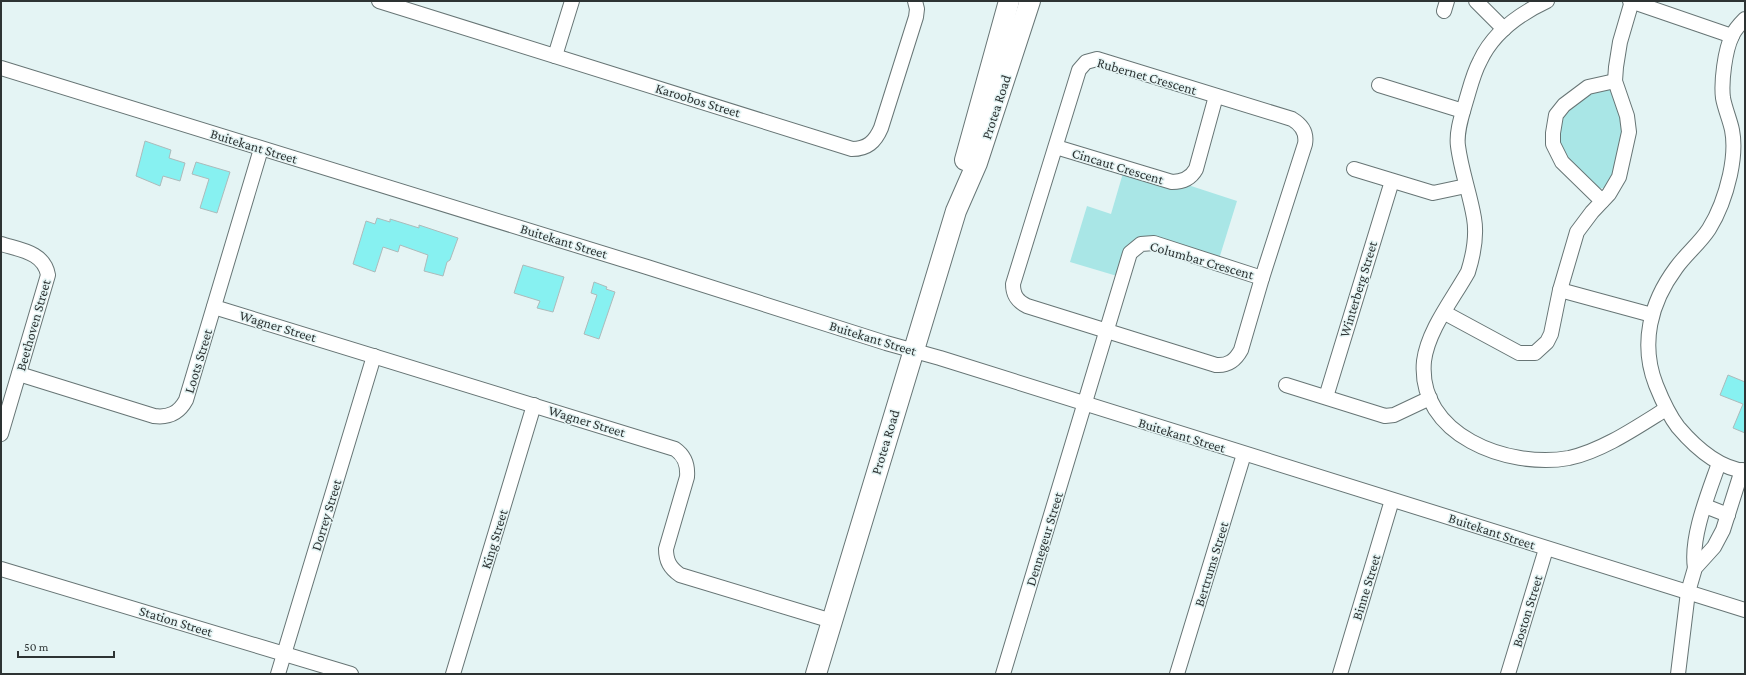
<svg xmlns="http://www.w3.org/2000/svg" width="1746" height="675" font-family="'Crimson Pro',serif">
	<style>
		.green { fill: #a9e6e6 }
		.building { fill: #87f1f1; stroke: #acbbbb }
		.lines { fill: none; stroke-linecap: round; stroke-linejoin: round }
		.street-casing { stroke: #677575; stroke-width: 16 }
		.secondary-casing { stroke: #677575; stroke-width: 22 }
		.street { stroke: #fff; stroke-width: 14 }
		.secondary { stroke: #fff; stroke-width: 20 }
		.labels { text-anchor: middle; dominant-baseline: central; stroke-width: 3; stroke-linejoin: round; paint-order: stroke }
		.street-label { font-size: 14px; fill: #2d3333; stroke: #e4f4f4 }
	</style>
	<rect width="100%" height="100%" fill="#e4f4f4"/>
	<g class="green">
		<path d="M1609,89L1612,91L1624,126L1615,174L1607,187L1599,189L1567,160L1558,141L1563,114L1586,94Z"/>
		<path d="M1123,173L1188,185L1237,201L1219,259L1154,239L1117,276L1070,262L1087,206L1111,214Z"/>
	</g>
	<g class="building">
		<path d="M145,141L171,150L169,158L185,163L180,181L163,176L160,186L136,176Z"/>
		<path d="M196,162L230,172L217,213L200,208L209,179L192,174Z"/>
		<path d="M377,218L390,222V219L419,228V225L458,238L450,260L447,262L443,276L424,271L428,255L400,245L398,252L383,247L375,272L353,264L366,221L375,224Z"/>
		<path d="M523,265L564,277L553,312L537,308L540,301L514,293Z"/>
		<path d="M594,282L607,287L606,289L615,292L599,339L584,334L597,295L591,293Z"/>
		<path d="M1728,375L1745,382V433L1733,428L1743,404L1720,395Z"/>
	</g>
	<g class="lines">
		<defs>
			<g id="street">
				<path d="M379,1L852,149C867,149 875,142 881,128L916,17L917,9L915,1"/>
				<path d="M1476,1L1504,29"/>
				<path d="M1547,1C1519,14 1493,33 1480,61C1473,74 1470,88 1466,101C1462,115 1456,132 1458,146C1461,170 1470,194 1474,218C1477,235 1473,256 1468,272C1453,299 1428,330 1424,361C1417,435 1508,469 1569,458C1602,451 1637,427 1666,409"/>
				<path d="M1630,1L1732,36"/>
				<path d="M1444,11L1447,1"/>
				<path d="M1745,19C1740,24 1735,29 1732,36C1725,50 1721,82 1723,98C1725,109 1730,120 1732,130C1735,145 1733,161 1730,175C1726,193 1719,213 1709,229C1700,243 1686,254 1676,268C1650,303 1640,344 1656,385C1662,400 1668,414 1678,427C1695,447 1718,468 1745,471"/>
				<path d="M555,56L572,1"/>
				<path d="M1097,59L1292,119C1302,125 1307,133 1305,144L1262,278L1241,350C1235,361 1228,366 1216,365L1027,306C1017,301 1013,295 1013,284L1079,70L1086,62Z"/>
				<path d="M1,68L647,267L886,343L940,358L1745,610"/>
				<path d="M1379,85L1463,111"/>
				<path d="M1056,147L1172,182C1183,182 1191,178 1196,169L1216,96"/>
				<path d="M1354,169L1433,193L1466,186"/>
				<path d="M1602,201L1562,162L1553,144V133L1556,115L1564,105L1588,87L1615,81"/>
				<path d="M1,244C20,250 44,252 48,275L1,434"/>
				<path d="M1560,290L1652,315"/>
				<path d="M214,307L675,449C685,456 688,465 687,477L666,549C666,561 670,568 680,575L832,621"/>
				<path d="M1445,313L1519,353H1535L1547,342L1551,334L1560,290L1577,232L1592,212L1609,194L1619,177L1629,132L1627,116L1615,81L1616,67L1620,42L1632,1"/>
				<path d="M19,374L154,416C169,418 179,413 186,400L261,149"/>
				<path d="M1286,385L1385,416L1394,415L1430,398"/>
				<path d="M1326,397L1392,181"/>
				<path d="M1705,506L1728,515"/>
				<path d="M1695,568C1690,537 1709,492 1719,463"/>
				<path d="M1,569L351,674"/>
				<path d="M278,674L374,356"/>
				<path d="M453,674L534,405"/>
				<path d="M1003,674L1130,253L1141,244L1154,243L1262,278"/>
				<path d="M1177,674L1244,454"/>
				<path d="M1340,674L1392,500"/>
				<path d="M1508,674L1546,549"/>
				<path d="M1678,674L1688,592L1695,568L1714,547L1723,530L1742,470"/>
			</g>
			<g id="secondary">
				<path d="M965,160L1009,1"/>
				<path d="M816,674L956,211L977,163L1030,1"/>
			</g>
		</defs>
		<use href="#street" class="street-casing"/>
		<use href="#secondary" class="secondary-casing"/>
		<use href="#street" class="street"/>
		<use href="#secondary" class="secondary"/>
	</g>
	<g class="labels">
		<g class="street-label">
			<text transform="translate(1147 76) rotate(16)">Rubernet Crescent</text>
			<text transform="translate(698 100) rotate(17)">Karoobos Street</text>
			<text transform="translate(996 107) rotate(-72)">Protea Road</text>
			<text transform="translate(254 146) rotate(17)">Buitekant Street</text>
			<text transform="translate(1118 166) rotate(17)">Cincaut Crescent</text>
			<text transform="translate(564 241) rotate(17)">Buitekant Street</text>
			<text transform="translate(1202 260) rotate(16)">Columbar Crescent</text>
			<text transform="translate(1358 289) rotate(-73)">Winterberg Street</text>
			<text transform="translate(33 325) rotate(-74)">Beethoven Street</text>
			<text transform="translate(278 326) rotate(17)">Wagner Street</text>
			<text transform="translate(873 338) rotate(17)">Buitekant Street</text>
			<text transform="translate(198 361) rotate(-73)">Loots Street</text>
			<text transform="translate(587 421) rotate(17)">Wagner Street</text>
			<text transform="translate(1182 435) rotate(17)">Buitekant Street</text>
			<text transform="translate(885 442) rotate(-73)">Protea Road</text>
			<text transform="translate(326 515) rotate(-73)">Dorrey Street</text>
			<text transform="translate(1492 531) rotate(18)">Buitekant Street</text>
			<text transform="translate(494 539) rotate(-73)">King Street</text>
			<text transform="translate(1044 539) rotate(-73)">Dennegeur Street</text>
			<text transform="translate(1211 564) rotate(-73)">Bertrums Street</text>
			<text transform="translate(1366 587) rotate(-73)">Binne Street</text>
			<text transform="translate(1527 611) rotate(-73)">Boston Street</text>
			<text transform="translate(176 621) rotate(17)">Station Street</text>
		</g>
	</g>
	<rect width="1746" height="675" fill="none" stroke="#2d3333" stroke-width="4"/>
	<path d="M18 651v6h96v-6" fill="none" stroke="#2d3333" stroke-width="2"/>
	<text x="24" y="651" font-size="12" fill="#2d3333" stroke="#e4f4f4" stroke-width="3" paint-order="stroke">50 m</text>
</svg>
